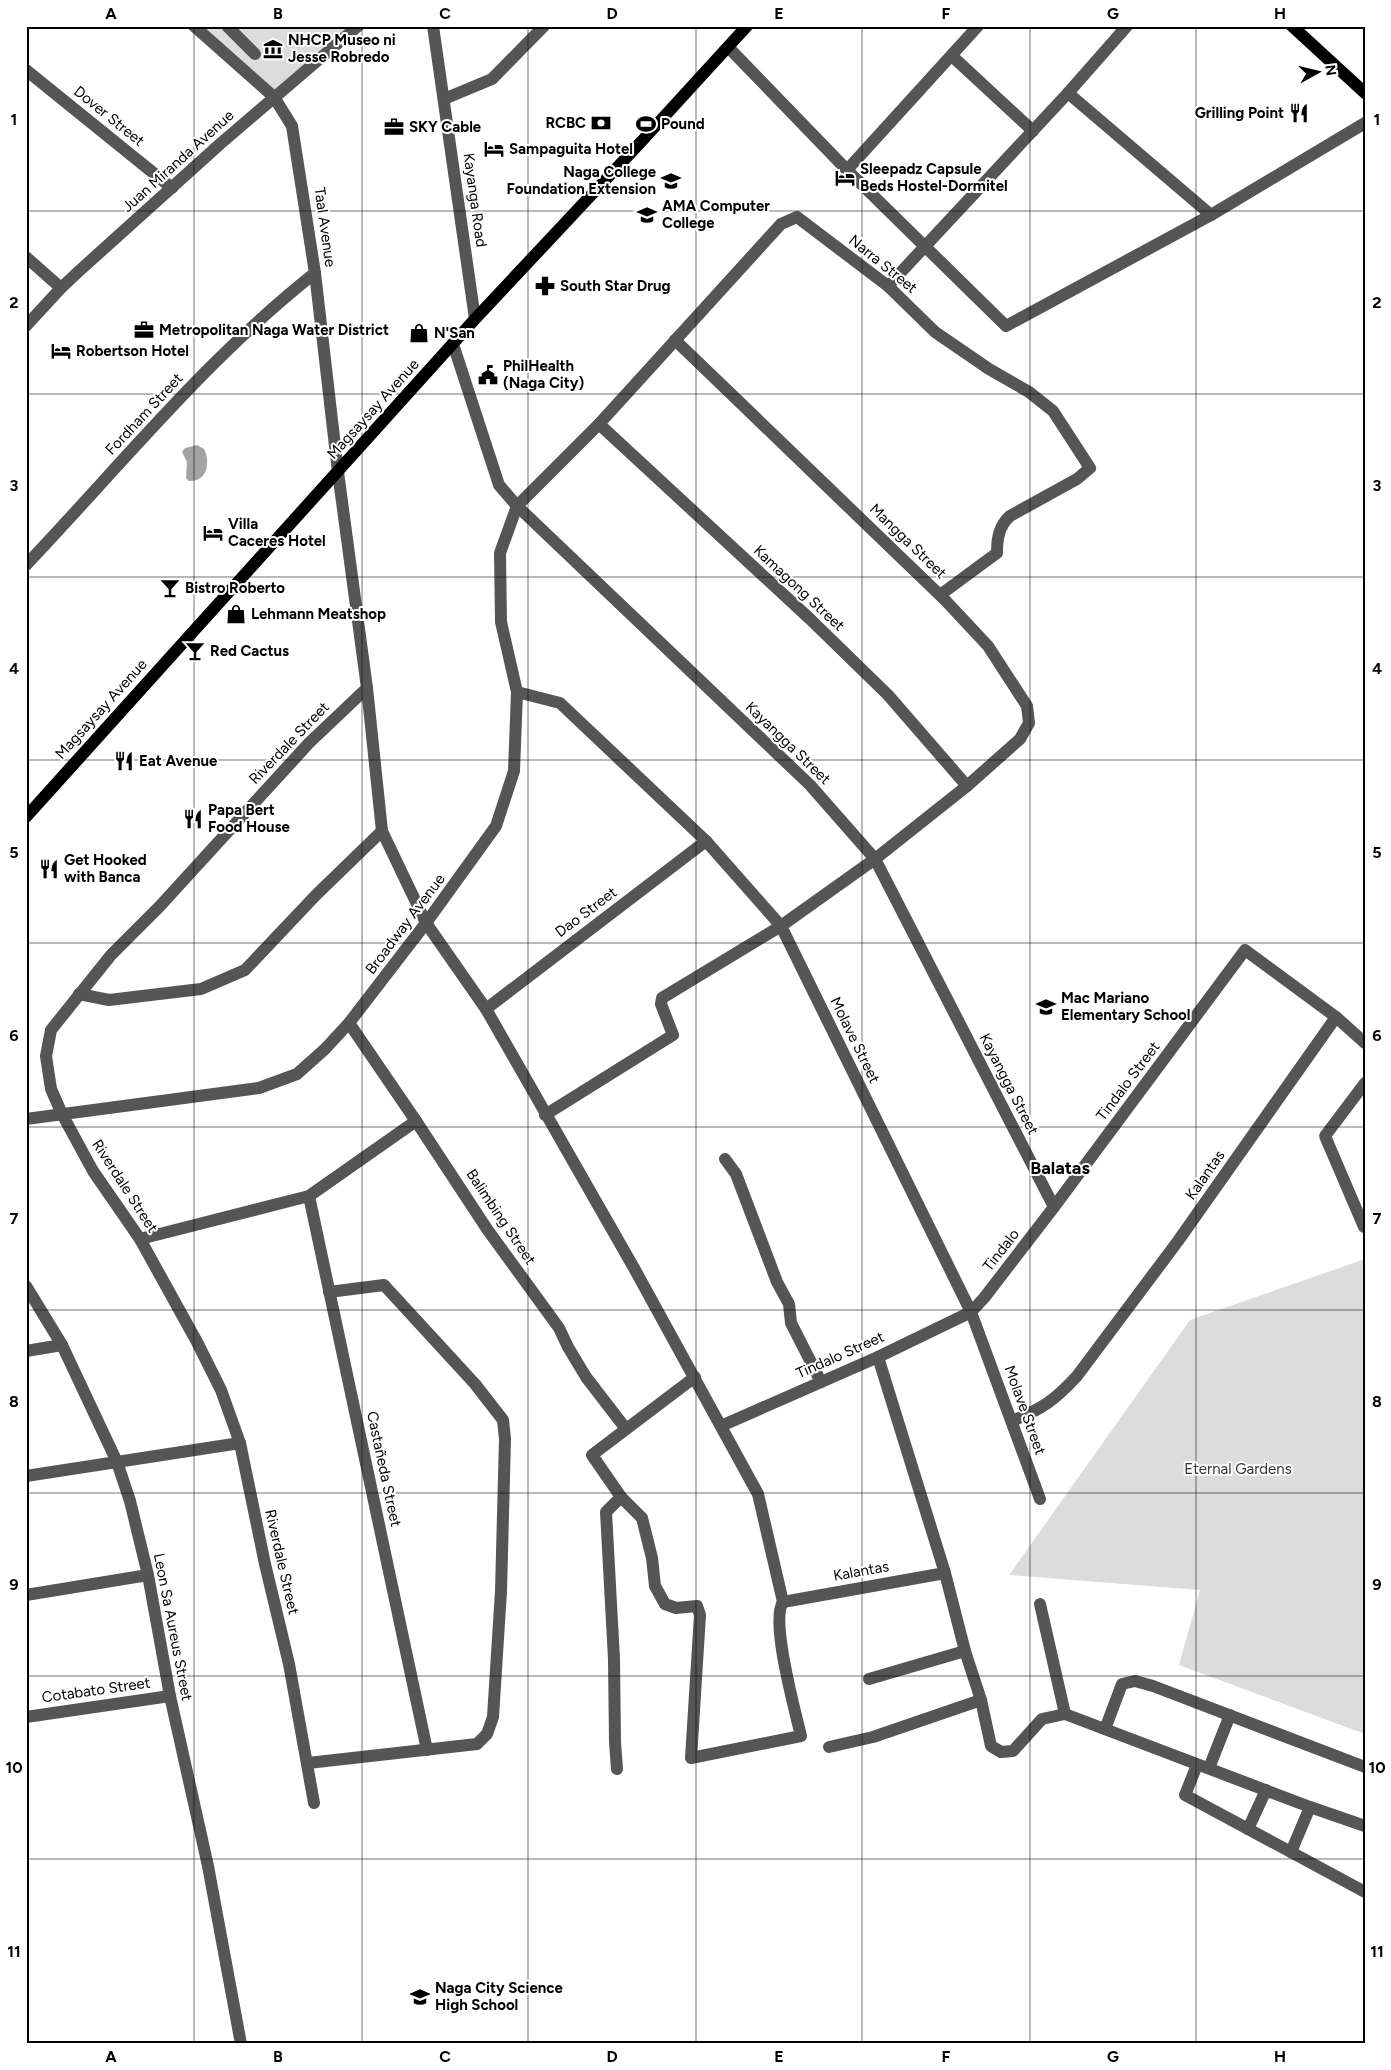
<svg xmlns="http://www.w3.org/2000/svg" width="1391" height="2070" font-family="Figtree,sans-serif">
	<style>
		.green { fill: #dcdcdc }
		.water { fill: #a3a3a3 }
		.lines { fill: none; stroke-linecap: round; stroke-linejoin: round }
		.minor { stroke: #555; stroke-width: 12 }
		.major { stroke: #000; stroke-width: 12 }
		.grid { fill: none; stroke: #000; stroke-width: 1; stroke-opacity: 0.55 }
		.labels { text-anchor: middle; dominant-baseline: central; stroke-width: 4; stroke-linejoin: round; paint-order: stroke }
		.poi-label { font-size: 15px; font-weight: bold; fill: #000; stroke: #fff; text-anchor: start }
		.street-label { font-size: 15px; fill: #000; stroke: #fff }
		.park-label { font-size: 15px; fill: #333; stroke: #fff }
		.quarter-label { font-size: 18px; font-weight: bold; fill: #000; stroke: #fff }
		.neatline { fill: none; stroke: #000; stroke-width: 2 }
		.grid-label { font-size: 16px; text-anchor: middle; font-weight: bold; fill: #000 }
	</style>
	<rect width="100%" height="100%" fill="#fff"/>
	<g class="green">
		<path d="M194,26H358L274,97Z"/>
		<path d="M1365,1259V1734L1179,1665L1200,1590L1009,1575L1190,1320Z"/>
	</g>
	<path class="water" d="M197,445L204,449C211,463 207,482 189,481L186,478L187,462L182,452L185,448Z"/>
	<g class="lines">
		<g class="minor">
			<path d="M194,26L274,97L292,126L315,273L338,472L367,688L382,831L426,923L486,1009L634,1268L758,1494L783,1602C770,1621 795,1710 801,1736L691,1758L700,1615L697,1606L676,1608L665,1604L655,1586L652,1558L642,1518L621,1497L592,1455L695,1377"/>
			<path d="M227,26L255,54"/>
			<path d="M433,26L475,319"/>
			<path d="M728,47L847,170L1006,326L1211,215L1365,123"/>
			<path d="M952,56L1033,131"/>
			<path d="M26,70L172,188"/>
			<path d="M1068,93L1211,215"/>
			<path d="M444,99L492,79L544,26"/>
			<path d="M847,170L978,26"/>
			<path d="M26,257L61,288"/>
			<path d="M888,286L1068,93L1127,26"/>
			<path d="M26,326L61,288L78,272L220,144L358,26"/>
			<path d="M453,344L499,485L517,506L810,785L875,859L1054,1207"/>
			<path d="M599,424L810,619L888,695L967,786"/>
			<path d="M26,565C120,466 207,358 315,273"/>
			<path d="M517,692L560,703L706,841L781,926L971,1312L1040,1499"/>
			<path d="M79,994L109,1000L201,989L245,970L316,895L382,831"/>
			<path d="M486,1009L706,841"/>
			<path d="M349,1023L416,1121L487,1229L559,1328L568,1347L586,1377L626,1429"/>
			<path d="M545,1115L673,1035L661,1004L662,998L781,926L875,859L967,786L1020,739L1029,723L1027,706L988,646L945,600L675,340"/>
			<path d="M26,1119L259,1088L297,1074L325,1049L349,1023L426,923L496,826L514,771L517,692L501,622L500,553L517,506L599,424L781,224L797,217L888,286L935,332L989,369L1029,392L1053,411L1090,468L1077,479L1010,516C999,526 997,538 997,553L940,595"/>
			<path d="M725,1159L736,1174L777,1282L789,1304L791,1323L821,1382"/>
			<path d="M309,1196L427,1750"/>
			<path d="M1364,1227L1325,1136L1365,1083"/>
			<path d="M140,1239L309,1196L416,1121"/>
			<path d="M26,1286L62,1345L117,1462L130,1501L148,1575L170,1696L208,1866L241,2044"/>
			<path d="M26,1351L62,1345"/>
			<path d="M878,1357L945,1573L965,1651L981,1700L991,1746L1001,1752L1013,1751L1042,1719L1065,1714L1310,1807L1365,1826"/>
			<path d="M1012,1421C1042,1409 1055,1400 1077,1376L1178,1241L1336,1017"/>
			<path d="M721,1426L878,1357L971,1312L984,1298L1054,1207L1245,950L1336,1017L1365,1043"/>
			<path d="M26,1476L240,1443"/>
			<path d="M26,1595L148,1575"/>
			<path d="M783,1602L945,1573"/>
			<path d="M1040,1604L1065,1714"/>
			<path d="M869,1679L965,1651"/>
			<path d="M26,1717L170,1696"/>
			<path d="M1105,1729L1122,1684L1135,1681L1153,1686L1365,1767"/>
			<path d="M829,1747L873,1737L981,1700"/>
			<path d="M308,1763L477,1744L487,1734L493,1717L501,1591L505,1439L503,1420L475,1384L384,1285L329,1292"/>
			<path d="M1197,1765L1185,1795L1365,1892"/>
			<path d="M1209,1768L1230,1715"/>
			<path d="M617,1769L615,1742L614,1659L606,1512L621,1497"/>
			<path d="M314,1803L289,1664L265,1564L240,1443L221,1390L197,1342L140,1239L93,1171L62,1114L51,1089L46,1056L51,1030L111,955L160,906L309,743L367,688"/>
			<path d="M1248,1829L1266,1790"/>
			<path d="M1291,1852L1310,1807"/>
		</g>
		<g class="major">
			<path d="M1292,26L1365,93"/>
			<path d="M26,817L475,319L640,143L747,26"/>
		</g>
	</g>
	<path class="grid" d="M194,26V2044M362,26V2044M528,26V2044M696,26V2044M862,26V2044M1030,26V2044M1196,26V2044M26,211H1365M26,394H1365M26,577H1365M26,760H1365M26,943H1365M26,1127H1365M26,1310H1365M26,1493H1365M26,1676H1365M26,1859H1365"/>
	<defs>
		<symbol id="museum-bare" viewBox="-9 -9 18 18"><path d="M0-6L6-3V-2H-6V-3ZM-5-1h2V3h-2ZM-1-1h2V3h-2ZM3-1h2V3H3ZM-6 4H6V6H-6Z" fill="#000" stroke="#fff" stroke-width="2.5" paint-order="stroke"/></symbol>
		<symbol id="restaurant-bare" viewBox="-9 -9 18 18"><path d="M-5-6h1v4h1v-4h1v4h1v-4h1v5L-1.5 .5V6h-2V.5L-5-1ZM5-6V6H3V1.5H1.5Q1.5-4 5-6Z" fill="#000" stroke="#fff" stroke-width="2.5" paint-order="stroke"/></symbol>
		<symbol id="bank-bare" viewBox="-9 -9 18 18"><path d="M-6-4H6V4H-6ZM0-2.3a2.3 2.3 0 1 0 0 4.6a2.3 2.3 0 1 0 0-4.6Z" fill="#000" stroke="#fff" stroke-width="2.5" paint-order="stroke"/></symbol>
		<symbol id="stadium-bare" viewBox="-9 -9 18 18"><path d="M0-5a6.5 5 0 1 0 0 10a6.5 5 0 1 0 0-10ZM-3.5-1.8h7v3.6h-7Z" fill="#000" stroke="#fff" stroke-width="2.5" paint-order="stroke"/></symbol>
		<symbol id="office-bare" viewBox="-9 -9 18 18"><path d="M-6-3h4V-5.5h4V-3h4V5H-6ZM-1-4.5V-3h2v-1.5ZM-6 0V1H6V0Z" fill="#000" stroke="#fff" stroke-width="2.5" paint-order="stroke"/></symbol>
		<symbol id="hotel-bare" viewBox="-9 -9 18 18"><path d="M-6-4.5h1.5V1H6V5H4.5V3h-9V5H-6ZM-4 0a1.8 1.8 0 1 1 3.6 0ZM.5 0V-2.5h3Q6-2.5 6 0Z" fill="#000" stroke="#fff" stroke-width="2.5" paint-order="stroke"/></symbol>
		<symbol id="university-bare" viewBox="-9 -9 18 18"><path d="M0-5L7-2L0 1L-7-2ZM-4 1L0 2.5L4 1V4Q0 6-4 4Z" fill="#000" stroke="#fff" stroke-width="2.5" paint-order="stroke"/></symbol>
		<symbol id="pharmacy-bare" viewBox="-9 -9 18 18"><path d="M-2-6h4v4h4v4h-4v4h-4v-4h-4v-4h4Z" fill="#000" stroke="#fff" stroke-width="2.5" paint-order="stroke"/></symbol>
		<symbol id="shop-bare" viewBox="-9 -9 18 18"><path d="M-5-2.5h2.3a2.7 3.5 0 0 1 5.4 0H5L5.5 6h-11ZM-1.5-2.5h3a1.5 2.3 0 0 0-3 0Z" fill="#000" stroke="#fff" stroke-width="2.5" paint-order="stroke"/></symbol>
		<symbol id="civic-bare" viewBox="-9 -9 18 18"><path d="M-.6-6.5H3V-4.5H.6V-3L4-1V1h2V6H-6V1h2V-1L-.6-3ZM-1.2 2.5V6h2.4V2.5Z" fill="#000" stroke="#fff" stroke-width="2.5" paint-order="stroke"/></symbol>
		<symbol id="bar-bare" viewBox="-9 -9 18 18"><path d="M-6-5H6L.8 .8V4.5H3.5V6h-7V4.5H-.8V.8Z" fill="#000" stroke="#fff" stroke-width="2.5" paint-order="stroke"/></symbol>
		<symbol id="school-bare" viewBox="-9 -9 18 18"><path d="M0-5L7-2L0 1L-7-2ZM-4 1L0 2.5L4 1V4Q0 6-4 4Z" fill="#000" stroke="#fff" stroke-width="2.5" paint-order="stroke"/></symbol>
	</defs>
	<g fill-rule="evenodd">
		<use href="#museum-bare" x="259" y="35" width="28" height="28"/>
		<use href="#restaurant-bare" x="1285" y="99" width="28" height="28"/>
		<use href="#bank-bare" x="587" y="109" width="28" height="28"/>
		<use href="#stadium-bare" x="632" y="110" width="28" height="28"/>
		<use href="#office-bare" x="380" y="113" width="28" height="28"/>
		<use href="#hotel-bare" x="480" y="135" width="28" height="28"/>
		<use href="#hotel-bare" x="831" y="164" width="28" height="28"/>
		<use href="#university-bare" x="657" y="167" width="28" height="28"/>
		<use href="#university-bare" x="633" y="201" width="28" height="28"/>
		<use href="#pharmacy-bare" x="531" y="272" width="28" height="28"/>
		<use href="#office-bare" x="130" y="316" width="28" height="28"/>
		<use href="#shop-bare" x="405" y="319" width="28" height="28"/>
		<use href="#hotel-bare" x="47" y="337" width="28" height="28"/>
		<use href="#civic-bare" x="474" y="361" width="28" height="28"/>
		<use href="#hotel-bare" x="199" y="519" width="28" height="28"/>
		<use href="#bar-bare" x="156" y="574" width="28" height="28"/>
		<use href="#shop-bare" x="222" y="600" width="28" height="28"/>
		<use href="#bar-bare" x="181" y="637" width="28" height="28"/>
		<use href="#restaurant-bare" x="110" y="747" width="28" height="28"/>
		<use href="#restaurant-bare" x="179" y="805" width="28" height="28"/>
		<use href="#restaurant-bare" x="35" y="855" width="28" height="28"/>
		<use href="#school-bare" x="1032" y="993" width="28" height="28"/>
		<use href="#school-bare" x="406" y="1983" width="28" height="28"/>
	</g>
	<g class="labels">
		<g class="poi-label">
			<text x="288" y="40">NHCP Museo ni<tspan x="288" dy="17">Jesse Robredo</tspan></text>
			<text x="1284" y="113" text-anchor="end">Grilling Point</text>
			<text x="586" y="123" text-anchor="end">RCBC</text>
			<text x="661" y="124">Pound</text>
			<text x="409" y="127">SKY Cable</text>
			<text x="509" y="149">Sampaguita Hotel</text>
			<text x="860" y="169">Sleepadz Capsule<tspan x="860" dy="17">Beds Hostel-Dormitel</tspan></text>
			<text x="656" y="172" text-anchor="end">Naga College<tspan x="656" dy="17">Foundation Extension</tspan></text>
			<text x="662" y="206">AMA Computer<tspan x="662" dy="17">College</tspan></text>
			<text x="560" y="286">South Star Drug</text>
			<text x="159" y="330">Metropolitan Naga Water District</text>
			<text x="434" y="333">N'San</text>
			<text x="76" y="351">Robertson Hotel</text>
			<text x="503" y="366">PhilHealth<tspan x="503" dy="17">(Naga City)</tspan></text>
			<text x="228" y="524">Villa<tspan x="228" dy="17">Caceres Hotel</tspan></text>
			<text x="185" y="588">Bistro Roberto</text>
			<text x="251" y="614">Lehmann Meatshop</text>
			<text x="210" y="651">Red Cactus</text>
			<text x="139" y="761">Eat Avenue</text>
			<text x="208" y="810">Papa Bert<tspan x="208" dy="17">Food House</tspan></text>
			<text x="64" y="860">Get Hooked<tspan x="64" dy="17">with Banca</tspan></text>
			<text x="1061" y="998">Mac Mariano<tspan x="1061" dy="17">Elementary School</tspan></text>
			<text x="435" y="1988">Naga City Science<tspan x="435" dy="17">High School</tspan></text>
		</g>
		<g class="street-label">
			<text transform="translate(109 116) rotate(39)">Dover Street</text>
			<text transform="translate(178 161) rotate(-42)">Juan Miranda Avenue</text>
			<text transform="translate(475 200) rotate(82)">Kayanga Road</text>
			<text transform="translate(325 227) rotate(82)">Taal Avenue</text>
			<text transform="translate(883 264) rotate(39)">Narra Street</text>
			<text transform="translate(373 409) rotate(-48)">Magsaysay Avenue</text>
			<text transform="translate(144 414) rotate(-47)">Fordham Street</text>
			<text transform="translate(908 541) rotate(44)">Mangga Street</text>
			<text transform="translate(799 588) rotate(43)">Kamagong Street</text>
			<text transform="translate(101 709) rotate(-48)">Magsaysay Avenue</text>
			<text transform="translate(289 743) rotate(-46)">Riverdale Street</text>
			<text transform="translate(788 743) rotate(44)">Kayangga Street</text>
			<text transform="translate(586 912) rotate(-37)">Dao Street</text>
			<text transform="translate(405 924) rotate(-53)">Broadway Avenue</text>
			<text transform="translate(855 1040) rotate(64)">Molave Street</text>
			<text transform="translate(1128 1081) rotate(-53)">Tindalo Street</text>
			<text transform="translate(1009 1084) rotate(63)">Kayangga Street</text>
			<text transform="translate(1205 1175) rotate(-55)">Kalantas</text>
			<text transform="translate(125 1186) rotate(57)">Riverdale Street</text>
			<text transform="translate(501 1217) rotate(56)">Balimbing Street</text>
			<text transform="translate(1001 1250) rotate(-52)">Tindalo</text>
			<text transform="translate(840 1355) rotate(-24)">Tindalo Street</text>
			<text transform="translate(1025 1410) rotate(70)">Molave Street</text>
			<text transform="translate(384 1469) rotate(78)">Castañeda Street</text>
			<text transform="translate(282 1562) rotate(77)">Riverdale Street</text>
			<text transform="translate(861 1571) rotate(-10)">Kalantas</text>
			<text transform="translate(173 1627) rotate(79)">Leon Sa Aureus Street</text>
			<text transform="translate(96 1690) rotate(-8)">Cotabato Street</text>
		</g>
		<g class="park-label">
			<text x="1238" y="1469">Eternal Gardens</text>
		</g>
		<g class="quarter-label">
			<text x="1060" y="1168">Balatas</text>
		</g>
	</g>
	<rect width="1391" height="2070" fill="none" stroke="#ffffff" stroke-width="55"/>
	<g transform="translate(1318 72) rotate(82)" stroke="#ffffff" stroke-width="4" paint-order="stroke">
	<path d="M0-4L9 19L0 12L-9 19Z" fill="#000000"/>
	<text y="-8" font-size="14" font-weight="bold" text-anchor="middle" fill="#000000">N</text>
	</g>
	<rect x="28" y="28" width="1336" height="2014" class="neatline"/>
	<g class="grid-label">
		<text x="111" y="19">A</text>
		<text x="278" y="19">B</text>
		<text x="445" y="19">C</text>
		<text x="612" y="19">D</text>
		<text x="779" y="19">E</text>
		<text x="946" y="19">F</text>
		<text x="1113" y="19">G</text>
		<text x="1280" y="19">H</text>
		<text x="14" y="125">1</text>
		<text x="1377" y="125">1</text>
		<text x="14" y="308">2</text>
		<text x="1377" y="308">2</text>
		<text x="14" y="491">3</text>
		<text x="1377" y="491">3</text>
		<text x="14" y="674">4</text>
		<text x="1377" y="674">4</text>
		<text x="14" y="858">5</text>
		<text x="1377" y="858">5</text>
		<text x="14" y="1041">6</text>
		<text x="1377" y="1041">6</text>
		<text x="14" y="1224">7</text>
		<text x="1377" y="1224">7</text>
		<text x="14" y="1407">8</text>
		<text x="1377" y="1407">8</text>
		<text x="14" y="1590">9</text>
		<text x="1377" y="1590">9</text>
		<text x="14" y="1773">10</text>
		<text x="1377" y="1773">10</text>
		<text x="14" y="1957">11</text>
		<text x="1377" y="1957">11</text>
		<text x="111" y="2062">A</text>
		<text x="278" y="2062">B</text>
		<text x="445" y="2062">C</text>
		<text x="612" y="2062">D</text>
		<text x="779" y="2062">E</text>
		<text x="946" y="2062">F</text>
		<text x="1113" y="2062">G</text>
		<text x="1280" y="2062">H</text>
	</g>
</svg>
